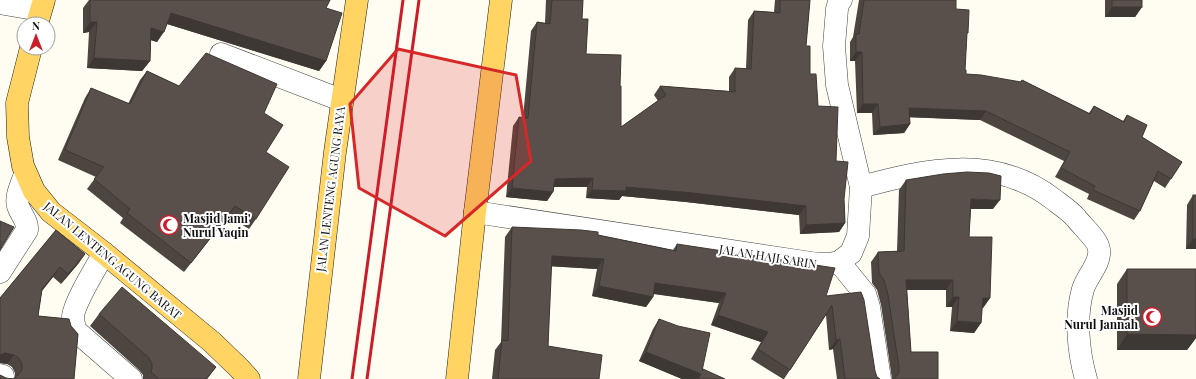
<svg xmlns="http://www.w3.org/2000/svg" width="1196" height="379" font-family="'Playfair Display',serif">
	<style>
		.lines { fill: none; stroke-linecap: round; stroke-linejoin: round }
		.minor-casing { stroke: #424242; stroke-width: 23 }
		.major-casing { stroke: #202020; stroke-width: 23 }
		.minor { stroke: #fff; stroke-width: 22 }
		.major { stroke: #ffd462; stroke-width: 22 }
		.rail { stroke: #cb1c2a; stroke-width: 3 }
		.wall { fill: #4d4540 }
		.shaded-wall { fill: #3e3834 }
		.building { fill: #59504b; stroke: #3e3834 }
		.marked { fill: #d62828; fill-opacity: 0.2; stroke: #d62828; stroke-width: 3; stroke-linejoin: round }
		.labels { text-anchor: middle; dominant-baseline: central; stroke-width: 4; stroke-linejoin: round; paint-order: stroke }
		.street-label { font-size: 12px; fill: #0f0f0f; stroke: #fff }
		.poi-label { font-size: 12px; font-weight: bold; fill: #0f0f0f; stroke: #fff; text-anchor: start }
	</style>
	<rect width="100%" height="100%" fill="#fffcf2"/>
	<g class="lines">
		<defs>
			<g id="minor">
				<path d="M0,3L40,10"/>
				<path d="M221,54L341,100"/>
				<path d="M861,187C926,169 995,154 1053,199C1061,205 1070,211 1076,218C1082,226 1099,241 1099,250C1101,263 1087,276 1083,289C1075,317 1078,351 1086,379"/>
				<path d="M475,212L818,264H830L839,262L851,253L858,236L861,187L837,85L834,46L837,9L839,2L841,0"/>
				<path d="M104,253C96,268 75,301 73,316C73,321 74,326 76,331L131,379"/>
				<path d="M839,262L865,294L869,307L880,379"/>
				<path d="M0,272L27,230C28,221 21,215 18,206C15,196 22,184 25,174"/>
				<path d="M0,375L3,376"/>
			</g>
			<g id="major">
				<path d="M37,24L44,0"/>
				<path d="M31,48L17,103L18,137L23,166L34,191L51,212L104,253L212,342L239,368L249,379"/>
				<path d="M309,379L335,152L357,0"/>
				<path d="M457,379L475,212L501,0"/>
			</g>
		</defs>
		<use href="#minor" class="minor-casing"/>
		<use href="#major" class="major-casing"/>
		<use href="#minor" class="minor"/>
		<use href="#major" class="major"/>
		<g class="rail">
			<path d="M352,379L403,0"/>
			<path d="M367,379L419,0"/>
		</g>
	</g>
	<g class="wall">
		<path d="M89,0H330L326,8V61L319,71L167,24L157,42L151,40L150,61L142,71L87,68L89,32L83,33V8Z"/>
		<path d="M546,0H583L582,19L586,54L620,86L621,127L658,101L654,95L660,86L729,91V77L735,68L746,69L748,20L754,11L774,12L775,0H810L806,46L810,74L818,106L836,161L844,199L845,223L839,232L800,234L799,215L686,202L622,196L619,200L586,198L587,187H554L553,192L547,201L506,197L513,126L519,117L523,118L531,31L537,22L545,23Z"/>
		<path d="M859,0H956V9L967,34L965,70L966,74L1020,82L1022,80L1089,113L1094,106L1123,121L1127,115L1142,137L1182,162L1165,188L1154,181L1140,211L1134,220L1087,199L1089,194L1055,177L1064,161L980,120L909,117L910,124L904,133L873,135L872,113H857L855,61H850V42L853,37Z"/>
		<path d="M1105,0H1142V7L1135,17H1105Z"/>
		<path d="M147,71L179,86L264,113L266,152L256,219L249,229L228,216L184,272L120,223L123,218L87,189L96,177L58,160L85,98L91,88L128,104L140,80Z"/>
		<path d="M906,180L993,209H971L969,237L990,298L983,308H982L981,323L974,333L950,331L952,307H946V290H907L911,352L938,379H892L881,305L877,290L872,283L871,262L878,252L897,251L899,190Z"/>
		<path d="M1193,195L1196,249H1186L1187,205Z"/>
		<path d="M512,227L598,235L673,250L677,244L826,296L875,371L877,377L880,379H837L833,349L829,350L826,315L790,370L784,379H783L751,359L761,342L711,325L719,303L653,294V297L646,307L592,296L597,269L551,266L548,346L599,379H492L495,350L501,342L505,237Z"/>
		<path d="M56,230L85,254L78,264L61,284L53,277L42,291L38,316L69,319L71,326L78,334L74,379H0V375L6,378L13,379L15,377V373L12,367L7,364L0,363V298Z"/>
		<path d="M1127,269H1196V338L1187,350H1117V284Z"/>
		<path d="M99,314L216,367L207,379H143V375L139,370L90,326Z"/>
		<path d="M659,319L702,370L725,379H682L639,361L653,329Z"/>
	</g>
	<g class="shaded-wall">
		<path d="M1112,7H1142L1135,17H1105Z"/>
		<path d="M171,13L326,61L319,71L164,23Z"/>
		<path d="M90,22H97L89,32L83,33Z"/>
		<path d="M151,28L164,32L157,42L144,38Z"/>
		<path d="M856,52H862L855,61H850Z"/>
		<path d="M94,58L150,61L142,71L87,68Z"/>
		<path d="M863,104H878L872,113H857Z"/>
		<path d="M909,108L986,111L980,120L902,117Z"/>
		<path d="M910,124L904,133L873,135L880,127Z"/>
		<path d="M593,178L587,187H548L555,179Z"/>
		<path d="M626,187L693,193L806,206L799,215L686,202L622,196L619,200L586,198L592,190Z"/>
		<path d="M512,188L553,192L547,201L506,197Z"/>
		<path d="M971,199L1000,200L993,209H965Z"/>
		<path d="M235,206L228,216L184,272L191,263Z"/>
		<path d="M845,223L839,232L800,234L806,225Z"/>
		<path d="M1193,239H1196V249H1186Z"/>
		<path d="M85,254L78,264L61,284L68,274Z"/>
		<path d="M552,256L604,259L597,269L545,266Z"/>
		<path d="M60,267L53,277L35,299L42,289Z"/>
		<path d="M906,280H953L946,290H899Z"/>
		<path d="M655,283L726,293L719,303L649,293Z"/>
		<path d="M599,286L653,297L646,307L592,296Z"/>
		<path d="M953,297H959L952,307H946Z"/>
		<path d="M983,298H990L983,308H976Z"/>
		<path d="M718,315L768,332L761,342L711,325Z"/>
		<path d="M957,321L981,323L974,333L950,331Z"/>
		<path d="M1127,334L1196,335V338L1187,350H1117Z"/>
		<path d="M840,339L833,349L829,350L836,340Z"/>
		<path d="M646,352L701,374L697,379H682L639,361Z"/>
		<path d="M5,353L14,355L7,364L0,363V355Z"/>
		<path d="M216,367L207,379H206Z"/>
	</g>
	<g class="building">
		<path d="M90,0H330L326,8L342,13L326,61L171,13L164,32L151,28L150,61L94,58L97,22H90Z"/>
		<path d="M552,0H583L582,19H588L586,54L621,55L620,86H621V127L666,95L660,86L735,92V68L751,69L754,11L780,13V0H810L806,46H810V74H816L818,106L838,107L836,161L848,162L844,199L845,223L806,225V206L693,193L626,187V191L592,190L593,178L555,179L553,192L512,188L519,117L528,118L537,22L550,24Z"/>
		<path d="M864,0H956V9L969,10L968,33H967L965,70H966V74L981,75L1021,82L1022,80L1090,114L1094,106L1124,122L1127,115L1147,125L1142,137L1182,162L1171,179L1158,171L1140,211L1093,190L1095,186L1061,168L1070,152L986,111L909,108L910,124L880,127L878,104H863L862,52H856V34H859Z"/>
		<rect x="1112" y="0" width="30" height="7"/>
		<path d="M206,53L277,84L264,113L283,125L266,152L289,167L256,219L235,206L191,263L127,213L130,209L94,179L104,167L65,150L91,88L130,104L147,71L179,86Z"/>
		<path d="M967,172L989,173L1001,176L1000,200L971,199L969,237H992L990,298H983L981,323L957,321L959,297H953V280H906L911,352H938V379H894L899,373V367L888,295L884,280L879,273L878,252L904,251L906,180L943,174Z"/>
		<rect x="1193" y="195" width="3" height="44"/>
		<path d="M0,221L14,227L0,250Z"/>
		<path d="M512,227L581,230L598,232V235L676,251L677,244L835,268L826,296L861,292L864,300L875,371L877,377L880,379H845L840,339L836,340L832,305L790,370L758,349L768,332L718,315L726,293L655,283L653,297L599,286L604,259L552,256L548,346L602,355L599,379H498L502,340L508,341Z"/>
		<path d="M56,230L85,254L68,274L60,267L42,289L38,316L69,319L71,326L78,334L74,379H0V375L6,378L13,379L18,375L22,370V364L19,358L14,355L5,353L0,355V298Z"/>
		<path d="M1127,269H1196V335L1127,334Z"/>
		<path d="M122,287L216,367L206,379H159L151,372L152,368V363L148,357L99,314Z"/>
		<path d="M659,319L678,326L710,333L702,371L703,369L725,379H698L701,374L646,352Z"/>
	</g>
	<path class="marked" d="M398,49L516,75L531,161L445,236L359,188L350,104Z"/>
	<defs>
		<symbol id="mosque-ring" viewBox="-11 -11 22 22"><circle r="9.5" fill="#fff" stroke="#cb1c2a" stroke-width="1.5"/><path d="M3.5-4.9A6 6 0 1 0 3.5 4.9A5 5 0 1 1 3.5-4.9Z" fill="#cb1c2a"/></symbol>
	</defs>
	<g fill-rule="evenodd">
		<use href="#mosque-ring" x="158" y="214" width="22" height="22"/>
		<use href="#mosque-ring" x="1141" y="306" width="22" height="22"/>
	</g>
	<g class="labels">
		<g class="street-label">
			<text transform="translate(330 189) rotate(-83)">JALAN LENTENG AGUNG RAYA</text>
			<text transform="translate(768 256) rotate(9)">JALAN HAJI SARIN</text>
			<text transform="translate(113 260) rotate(40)">JALAN LENTENG AGUNG BARAT</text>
		</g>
		<g class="poi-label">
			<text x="183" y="218">Masjid Jami'<tspan x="183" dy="14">Nurul Yaqin</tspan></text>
			<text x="1138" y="310" text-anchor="end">Masjid<tspan x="1138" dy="14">Nurul Jannah</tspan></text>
		</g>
	</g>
	<g transform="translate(36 36)"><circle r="19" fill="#ffffff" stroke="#9f9f9f"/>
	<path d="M0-3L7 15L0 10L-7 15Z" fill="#cb1c2a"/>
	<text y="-6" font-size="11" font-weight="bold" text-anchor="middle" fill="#0f0f0f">N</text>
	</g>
</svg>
